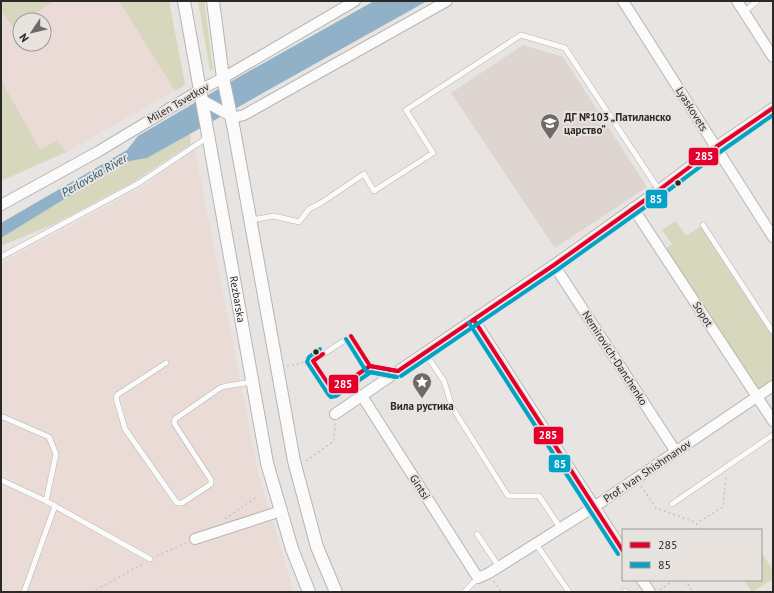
<svg xmlns="http://www.w3.org/2000/svg" width="774" height="593" font-family="'PT Sans',sans-serif">
	<style>
		.industrial { fill: #eadbd6; fill-rule: evenodd }
		.built { fill: #ded5d1 }
		.green { fill: #d6d7bd }
		.water { fill: #90b1c7 }
		.lines { fill: none; stroke-linecap: round; stroke-linejoin: round }
		.service-casing { stroke: #b7b5b3; stroke-width: 6 }
		.minor-casing { stroke: #b7b5b3; stroke-width: 12 }
		.tertiary-casing { stroke: #b7b5b3; stroke-width: 14 }
		.path { stroke: #c5c4c4; stroke-width: 1.5; stroke-dasharray: 2 3; stroke-linecap: butt }
		.service { stroke: #fbfbfb; stroke-width: 5 }
		.minor { stroke: #fbfbfb; stroke-width: 10 }
		.tertiary { stroke: #fbfbfb; stroke-width: 12 }
		.bus-1-casing { stroke: #e9e3e0; stroke-width: 7 }
		.bus-2-casing { stroke: #e9e3e0; stroke-width: 7 }
		.bus-1 { stroke: #e4002b; stroke-width: 4 }
		.bus-2 { stroke: #02a3c6; stroke-width: 4 }
		.bus-dot { fill: #2b2928; stroke: #e9e3e0; stroke-width: 1.5 }
		.labels { text-anchor: middle; dominant-baseline: central; stroke-width: 4; stroke-linejoin: round; paint-order: stroke }
		.street-label { font-size: 11px; fill: #2b2928; stroke: #e9e3e0 }
		.poi-label { font-size: 11px; font-weight: bold; fill: #2b2928; stroke: #e9e3e0; text-anchor: start }
		.water-label { font-size: 12px; font-style: italic; fill: #1d5779; stroke: #e9e3e0 }
		.line-badge { stroke: #e9e3e0; stroke-width: 1.5 }
		.badge-label { font-size: 11px; text-anchor: middle; font-weight: bold; fill: #fff }
	</style>
	<rect width="100%" height="100%" fill="#e7e4e2"/>
	<g class="industrial">
		<path d="M1,1H169L185,85L66,152L1,181ZM20,20H44V44H20Z"/>
		<path d="M195,150L259,477L294,592H1V263L139,189Z"/>
	</g>
	<path class="built" d="M523,45L563,57L647,187L555,248L451,93Z"/>
	<g class="green">
		<path d="M1,1H53L26,20H20V24L13,27L1,11Z"/>
		<path d="M119,1H169L185,85L175,91Z"/>
		<path d="M198,1H205V7L213,70H210Z"/>
		<path d="M1,80L40,150L57,140L66,152L1,181Z"/>
		<path d="M190,134L191,144L133,182L54,224L1,246V238L110,171L130,161L147,158Z"/>
		<path d="M676,221L686,236L703,225L773,332V386L757,397L662,252L672,244L662,230Z"/>
		<path d="M761,552L773,570V579L752,592L744,580H761Z"/>
	</g>
	<path class="water" d="M374,1H427L147,158L130,161L110,171L1,238V223L127,150L138,136L237,78Z"/>
	<g class="lines">
		<defs>
			<g id="service">
				<path d="M744,12L757,1"/>
				<path d="M251,220L274,216L299,222L309,209L321,203L364,174L374,191L433,153L406,110L521,35L565,48L659,190"/>
				<path d="M703,225L773,332"/>
				<path d="M1,257L139,183L208,137"/>
				<path d="M425,353L444,381L452,407L508,496H539L561,529"/>
				<path d="M166,363L117,395L116,398L125,429L177,503H182L211,484V480L174,423L175,419L220,388L226,386L252,382"/>
				<path d="M370,366L351,336L313,361L333,391L370,366L397,371"/>
				<path d="M1,418L3,417L49,437L56,454L46,501"/>
				<path d="M1,480L46,501L150,559"/>
				<path d="M672,504L773,435"/>
				<path d="M477,534L499,567"/>
				<path d="M536,544L569,592"/>
				<path d="M625,591V592"/>
				<path d="M24,592L55,506"/>
				<path d="M464,592L478,578"/>
			</g>
			<g id="minor">
				<path d="M623,1L773,237"/>
				<path d="M737,1L773,57"/>
				<path d="M202,100L231,116L236,117L244,115L447,1"/>
				<path d="M1,205L99,151L200,90L223,78L355,1"/>
				<path d="M633,208L773,421"/>
				<path d="M554,265L676,452"/>
				<path d="M474,320L623,551"/>
				<path d="M362,396L478,578L489,573L594,507L773,386"/>
				<path d="M335,414L554,265L659,190L716,147L773,108"/>
				<path d="M195,539L281,511"/>
				<path d="M642,580L650,592"/>
			</g>
			<g id="tertiary">
				<path id="s1" d="M184,1L267,463L292,549L309,592"/>
				<path d="M213,1L223,78L234,130L294,461L317,547L336,592"/>
			</g>
		</defs>
		<use href="#service" class="service-casing"/>
		<use href="#minor" class="minor-casing"/>
		<use href="#tertiary" class="tertiary-casing"/>
		<g class="path">
			<path d="M287,366L305,362"/>
			<path d="M306,461L334,441L335,423"/>
			<path d="M641,486L656,508L697,523"/>
			<path d="M225,519L258,496"/>
			<path d="M696,530L697,523L723,507L726,476"/>
			<path d="M157,556L186,543"/>
			<path d="M685,580L693,592"/>
			<path d="M494,581L501,592"/>
			<path d="M660,590L674,580"/>
			<path d="M92,592L143,564"/>
		</g>
		<use href="#service" class="service"/>
		<use href="#minor" class="minor"/>
		<use href="#tertiary" class="tertiary"/>
		<defs>
			<g id="bus-1">
				<path d="M474,320L623,551"/>
				<path d="M351,336L370,366L397,371"/>
				<path d="M323,354L313,361L333,391L370,366L398,371"/>
				<path d="M398,371L554,265L659,190L716,147L773,108"/>
			</g>
			<g id="bus-2">
				<path d="M469,323L618,554"/>
				<path d="M346,339L366,371L369,372L396,377"/>
				<path d="M320,349L309,357L307,362L328,394L331,397L336,396L371,372L397,377"/>
				<path d="M401,376L557,270L662,195L720,152L773,115"/>
			</g>
		</defs>
		<use href="#bus-1" class="bus-1-casing"/>
		<use href="#bus-2" class="bus-2-casing"/>
		<use href="#bus-1" class="bus-1"/>
		<use href="#bus-2" class="bus-2"/>
	</g>
	<defs>
		<symbol id="school-pin" viewBox="-11 -11 22 30"><path d="M0 17L-7.5 6A9.5 9.5 0 1 1 7.5 6Z" fill="#6d6a69" stroke="#e9e3e0"/><path d="M0-5L7-2L0 1L-7-2ZM-4 1L0 2.5L4 1V4Q0 6-4 4Z" fill="#fff"/></symbol>
		<symbol id="sight-pin" viewBox="-11 -11 22 30"><path d="M0 17L-7.5 6A9.5 9.5 0 1 1 7.5 6Z" fill="#6d6a69" stroke="#e9e3e0"/><path d="M0-6L1.8-2.2L6-1.7L2.9 1.2L3.7 5.4L0 3.3L-3.7 5.4L-2.9 1.2L-6-1.7L-1.8-2.2Z" fill="#fff"/></symbol>
	</defs>
	<g fill-rule="evenodd">
		<use href="#school-pin" x="539" y="112" width="22" height="30"/>
		<use href="#sight-pin" x="411" y="371" width="22" height="30"/>
	</g>
	<g class="bus-dot">
		<circle cx="678" cy="183" r="3.5"/>
		<circle cx="316" cy="352" r="3.5"/>
	</g>
	<g class="labels">
		<g class="street-label">
			<text transform="translate(178 103) rotate(-30)">Milen Tsvetkov</text>
			<text transform="translate(692 109) rotate(58)">Lyaskovets</text>
			<text stroke="none"><textPath href="#s1" startOffset="303">Rezbarska</textPath></text>
			<text transform="translate(703 314) rotate(57)">Sopot</text>
			<text transform="translate(615 358) rotate(57)">Nemirovich-Danchenko</text>
			<text transform="translate(647 471) rotate(-34)">Prof. Ivan Shishmanov</text>
			<text transform="translate(420 487) rotate(57)">Gintsi</text>
		</g>
		<g class="poi-label">
			<text x="564" y="117">ДГ №103 „Патиланско<tspan x="564" dy="13">царство“</tspan></text>
			<text x="422" y="406" text-anchor="middle">Вила рустика</text>
		</g>
		<g class="water-label">
			<text transform="translate(94 175) rotate(-30)">Perlovska River</text>
		</g>
	</g>
	<g class="line-badge">
		<rect x="688" y="147" width="31" height="19" rx="4" fill="#e4002b"/>
		<rect x="645" y="189" width="23" height="20" rx="4" fill="#02a3c6"/>
		<rect x="328" y="374" width="31" height="20" rx="4" fill="#e4002b"/>
		<rect x="533" y="426" width="31" height="19" rx="4" fill="#e4002b"/>
		<rect x="548" y="454" width="23" height="19" rx="4" fill="#02a3c6"/>
	</g>
	<g class="badge-label">
		<text x="704" y="160">285</text>
		<text x="656" y="203">85</text>
		<text x="343" y="388">285</text>
		<text x="548" y="439">285</text>
		<text x="560" y="468">85</text>
	</g>
	<rect width="774" height="593" fill="none" stroke="#2b2928" stroke-width="4"/>
	<rect x="622" y="529" width="140" height="52" fill="#e9e3e0" stroke="#9d9996"/>
	<rect x="630" y="542" width="20" height="6" fill="#e4002b" stroke="#9d9996"/>
	<text x="658" y="549" font-size="12" fill="#2b2928">285</text>
	<rect x="630" y="562" width="20" height="6" fill="#02a3c6" stroke="#9d9996"/>
	<text x="658" y="569" font-size="12" fill="#2b2928">85</text>
	<g transform="translate(32 32) rotate(235)"><circle r="19" fill="#e9e3e0" stroke="#9d9996"/>
	<path d="M0-3L7 15L0 10L-7 15Z" fill="#6d6a69"/>
	<text y="-6" font-size="11" font-weight="bold" text-anchor="middle" fill="#2b2928">N</text>
	</g>
</svg>
